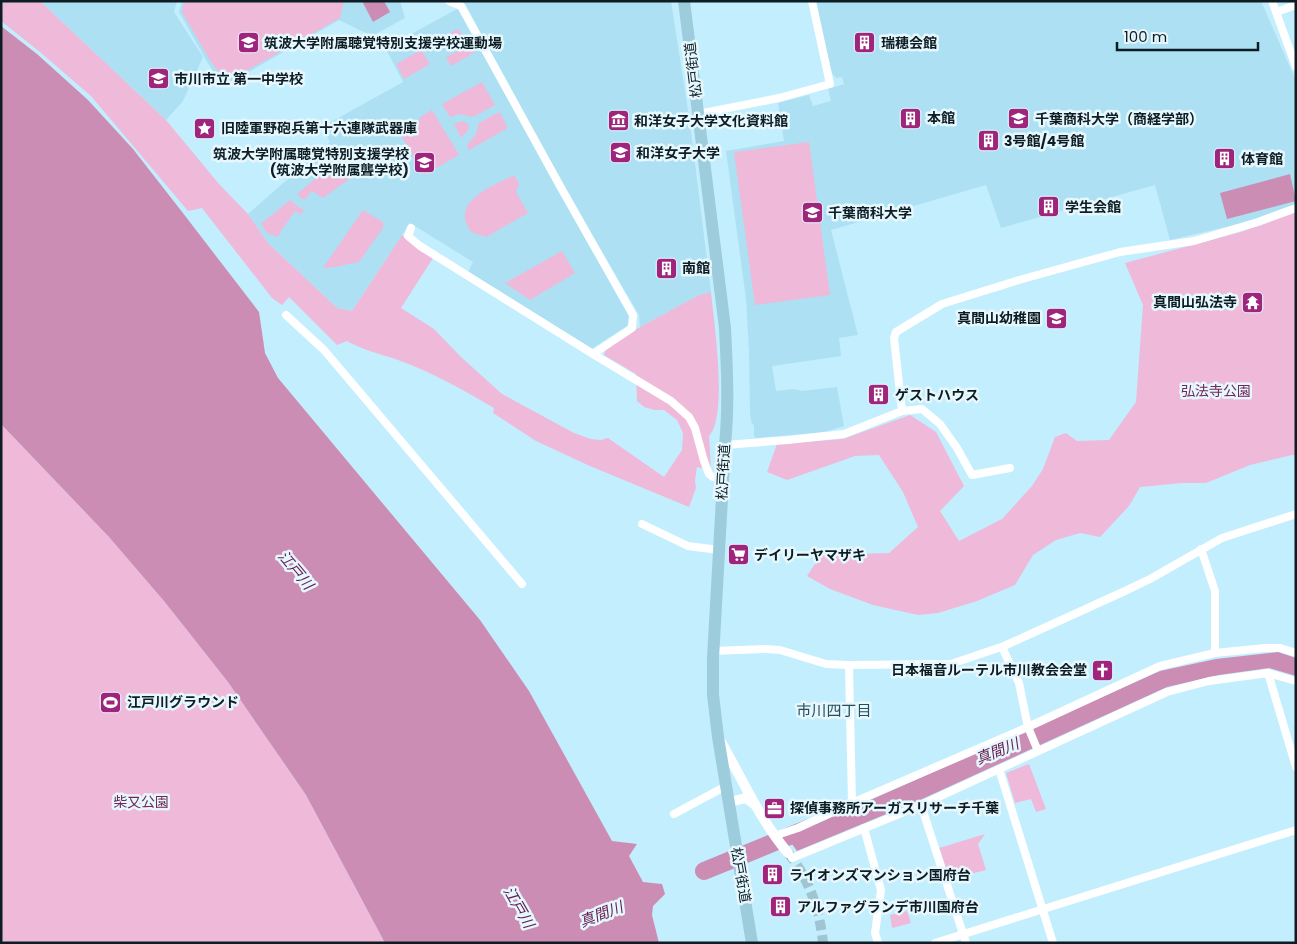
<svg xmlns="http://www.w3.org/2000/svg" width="1297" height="944" font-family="Poppins,'Noto Sans JP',sans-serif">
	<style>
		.built { fill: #ade0f3 }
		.green { fill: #efb9d9 }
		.water { fill: #cb8db3 }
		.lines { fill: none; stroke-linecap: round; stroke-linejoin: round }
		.river { stroke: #cb8db3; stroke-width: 18 }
		.tertiary-tunnel { stroke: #9fc4d2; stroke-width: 10; stroke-dasharray: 10 5; stroke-linecap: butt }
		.minor { stroke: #fff; stroke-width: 8 }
		.tertiary { stroke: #fff; stroke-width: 10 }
		.primary { stroke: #9dccdc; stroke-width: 12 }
		.labels { text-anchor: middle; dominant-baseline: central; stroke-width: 5; stroke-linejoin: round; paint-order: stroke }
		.poi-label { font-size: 14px; font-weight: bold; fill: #0d1d23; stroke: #e6f7fd; text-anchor: start }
		.street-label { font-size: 14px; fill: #0d1d23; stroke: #e6f7fd }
		.park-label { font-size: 14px; fill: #702658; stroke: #e6f7fd }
		.water-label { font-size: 15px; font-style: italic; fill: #641b4e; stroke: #e6f7fd }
		.neighbourhood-label { font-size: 15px; fill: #274e5b; stroke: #e6f7fd }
	</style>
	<rect width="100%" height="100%" fill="#c3eefe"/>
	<g class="built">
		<path d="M40,1H177L174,12L203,57L183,101L166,120Z"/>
		<path d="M182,1H400L405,18L372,36L339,20L223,87L206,60L179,12Z"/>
		<path d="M457,1H671L690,123L711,292L699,295L640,327L639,315L562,183L465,4Z"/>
		<path d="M820,1H1261L1296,81V204L1251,221L1170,240L1155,185L1001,228L986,185L831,230L858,335L839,338L841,356L772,366L776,391L794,389L802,391L837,387L844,426L828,431L815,433L756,438L754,436V425L752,424L750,414L749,351L746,299L726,151L784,141L778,103L809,95L813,106L831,101L828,89L844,84L842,77L836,78L832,73L815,3Z"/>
		<path d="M457,9H459L630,316L627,326L591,349L468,272L473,262L410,223L352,311L337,308L268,243L248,214L330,142L322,127L403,82L387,51L390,49L391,45Z"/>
	</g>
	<g class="green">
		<path d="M1,1H40L166,120L219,184L248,214L268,243L337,308L352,311L402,235L433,258L401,308L434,329L461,357L502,394L574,433L591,439L601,440L608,438L664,477L682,450L683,433L677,420L664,410H655L644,407L637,401L636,374L604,355L606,349L640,327L699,295L711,292C714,322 728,416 709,436L711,470L697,467L695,480L696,488L689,507L590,466L536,441L493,413L494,408C463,390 432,372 398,360C381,354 363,350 347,341L337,345L289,297L282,305L272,298L202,208L188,211L91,96L40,52L1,21Z"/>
		<path d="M184,1H344L340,18L237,76L224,78L211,62L182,12Z"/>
		<path d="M458,29L462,35L456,38V43L445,49L439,39Z"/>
		<path d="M469,45L474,53L451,66L446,57Z"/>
		<path d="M421,50L430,64L404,79L396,64Z"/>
		<path d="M482,82L495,105L473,117L459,114L450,117L442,104Z"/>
		<path d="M432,110L459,155L424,175L399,132L420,120L419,118Z"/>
		<path d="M497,113H500L507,126L506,129L469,150L467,145L476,134L479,123Z"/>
		<path d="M463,121L469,125L468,130L461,138L454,124Z"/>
		<path d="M809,142L830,295L755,305L734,152Z"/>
		<path d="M326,149L332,155L340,171L347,168L352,177L323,198L312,191L304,200L297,194L325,171L316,158Z"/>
		<path d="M514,175L519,184L516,192L528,213L486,237L471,232C449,201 492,187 514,175Z"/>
		<path d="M290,200L304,211L301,214L295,211L277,237L267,233L261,224Z"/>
		<path d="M363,210L383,222V228L359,262L334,267L323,268Z"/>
		<path d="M1296,212V455H1292L1250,465L1206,483H1182L1140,487L1129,506L1100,537L1080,533L1056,540L1033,555L1015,585L977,601L938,613L918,615L873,605L830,589L807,576L821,555L889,553L918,527L903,492L879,455L855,456L787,480L767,472L777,444L843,439L910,415L936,432L964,486L940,511L959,541L1002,519L1032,486L1043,469L1055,437L1066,433L1077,441L1109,440L1136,402L1143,305L1125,263L1241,232Z"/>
		<path d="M562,251L575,273L530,300L505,283Z"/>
		<path d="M1,424L109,537L164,601L228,682L306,795L385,943H4L1,937Z"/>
		<path d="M1029,764L1046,809L1036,812L1031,799L1015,803L1006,773Z"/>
		<path d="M985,834L978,844L986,870L950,879L939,848Z"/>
		<path d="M907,911L911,923L892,928L890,915Z"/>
	</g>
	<g class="water">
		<path d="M362,1H384L390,12L373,22Z"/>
		<path d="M1,26L37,54L88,100L133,149L186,217L259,312L265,353L278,378L480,620L529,691L612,841L637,844L629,856L643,882L662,884L665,894L653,906L652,915L659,943H385L306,795L228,682L164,601L109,537L1,424Z"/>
		<path d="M1290,174L1296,201L1227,219L1220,193Z"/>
		<path d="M1278,652L1296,658V676L1269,668L1219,675L1167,687L920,800L797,851L787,837L1160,671L1216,659Z"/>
	</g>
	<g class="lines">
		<path class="river" d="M704,871L809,828"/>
		<path class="tertiary-tunnel" d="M788,853C809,878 820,911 823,943"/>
		<g class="minor">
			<path d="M449,1L461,6L560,186L633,315L632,328L593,354"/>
			<path d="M1272,1L1296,67"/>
			<path d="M1276,12L1296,5"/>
			<path d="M698,114L779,98L830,84L812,1"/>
			<path d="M411,228L408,236L420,246L593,354L671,401L689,417L695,428L704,461L709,474L713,477H723"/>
			<path d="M286,315L324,350L522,584"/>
			<path d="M902,411L894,338L896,332L942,304L1019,280L1120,252L1194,241L1258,222L1296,208"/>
			<path d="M725,445L788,440L844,434L902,411L922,409L940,424L957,448L972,475L1010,468"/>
			<path d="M642,524L688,546L719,550"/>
			<path d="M1201,549L1215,591V653"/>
			<path d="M1002,647L1019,683L1028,727L1038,751"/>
			<path d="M713,651L764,649L780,650L826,664L849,665L951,664L1004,646L1125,591L1150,579L1222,538L1296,514"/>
			<path d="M849,665L852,803"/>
			<path d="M1268,673L1296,767"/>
			<path d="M999,769L1053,943"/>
			<path d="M921,805L966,943"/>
			<path d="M674,814L726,786"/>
			<path d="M864,828L881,890L875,933L878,943"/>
			<path d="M774,836L798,828L852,803L1028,727L1160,666L1215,653L1265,648H1280L1296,653"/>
			<path d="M792,858L921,805L1167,692L1209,681L1268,673L1296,681"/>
			<path d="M935,943L1296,830"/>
		</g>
		<g class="tertiary">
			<path d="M721,742C743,780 760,820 788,853"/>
			<path d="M729,802L746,798L754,804"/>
		</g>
		<path class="primary" d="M684,1L725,328C727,368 729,404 725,445L713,658V695L718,737L752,943"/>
	</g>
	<defs>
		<symbol id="school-square" viewBox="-11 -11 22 22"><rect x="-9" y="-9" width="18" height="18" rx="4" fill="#9f257c" stroke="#e6f7fd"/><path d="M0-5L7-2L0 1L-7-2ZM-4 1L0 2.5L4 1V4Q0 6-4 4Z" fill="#fff"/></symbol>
		<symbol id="building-square" viewBox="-11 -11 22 22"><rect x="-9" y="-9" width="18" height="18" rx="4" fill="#9f257c" stroke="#e6f7fd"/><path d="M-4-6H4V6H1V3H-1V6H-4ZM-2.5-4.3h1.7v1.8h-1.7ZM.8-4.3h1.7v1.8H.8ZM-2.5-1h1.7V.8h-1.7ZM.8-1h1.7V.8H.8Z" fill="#fff"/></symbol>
		<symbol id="university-square" viewBox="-11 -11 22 22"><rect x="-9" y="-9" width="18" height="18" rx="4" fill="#9f257c" stroke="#e6f7fd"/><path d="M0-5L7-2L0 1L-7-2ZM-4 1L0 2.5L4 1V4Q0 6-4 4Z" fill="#fff"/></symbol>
		<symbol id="museum-square" viewBox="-11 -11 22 22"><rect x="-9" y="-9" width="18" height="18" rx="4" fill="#9f257c" stroke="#e6f7fd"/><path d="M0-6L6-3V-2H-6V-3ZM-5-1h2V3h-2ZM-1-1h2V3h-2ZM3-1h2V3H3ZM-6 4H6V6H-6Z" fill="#fff"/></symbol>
		<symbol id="sight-square" viewBox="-11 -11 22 22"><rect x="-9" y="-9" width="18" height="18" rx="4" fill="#9f257c" stroke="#e6f7fd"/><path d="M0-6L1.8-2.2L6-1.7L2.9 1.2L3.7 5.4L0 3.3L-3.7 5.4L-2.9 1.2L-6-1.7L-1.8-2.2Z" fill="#fff"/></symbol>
		<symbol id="temple-square" viewBox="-11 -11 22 22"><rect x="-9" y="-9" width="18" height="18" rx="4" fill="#9f257c" stroke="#e6f7fd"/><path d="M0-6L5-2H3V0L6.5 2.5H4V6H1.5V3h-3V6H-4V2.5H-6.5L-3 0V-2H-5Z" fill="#fff"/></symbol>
		<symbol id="supermarket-square" viewBox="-11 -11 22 22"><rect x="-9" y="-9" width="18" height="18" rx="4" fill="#9f257c" stroke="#e6f7fd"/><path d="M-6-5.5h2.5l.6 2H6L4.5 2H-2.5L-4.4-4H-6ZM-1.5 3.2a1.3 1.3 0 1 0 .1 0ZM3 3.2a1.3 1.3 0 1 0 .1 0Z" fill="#fff"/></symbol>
		<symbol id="church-square" viewBox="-11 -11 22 22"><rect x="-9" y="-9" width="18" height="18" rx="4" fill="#9f257c" stroke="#e6f7fd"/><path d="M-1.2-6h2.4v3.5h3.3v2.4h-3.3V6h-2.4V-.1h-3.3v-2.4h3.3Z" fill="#fff"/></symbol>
		<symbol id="stadium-square" viewBox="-11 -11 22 22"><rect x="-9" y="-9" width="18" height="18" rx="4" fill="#9f257c" stroke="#e6f7fd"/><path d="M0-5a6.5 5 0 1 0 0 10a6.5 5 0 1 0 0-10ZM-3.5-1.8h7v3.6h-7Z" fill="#fff"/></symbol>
		<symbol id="office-square" viewBox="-11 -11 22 22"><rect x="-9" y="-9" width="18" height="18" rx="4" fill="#9f257c" stroke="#e6f7fd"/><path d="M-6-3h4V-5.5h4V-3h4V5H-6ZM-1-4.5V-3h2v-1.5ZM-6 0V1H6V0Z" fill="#fff"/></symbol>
	</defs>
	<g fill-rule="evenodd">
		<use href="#school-square" x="236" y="30" width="25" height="25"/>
		<use href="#building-square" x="852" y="30" width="25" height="25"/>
		<use href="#school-square" x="146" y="66" width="25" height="25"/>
		<use href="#building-square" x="898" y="106" width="25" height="25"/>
		<use href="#university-square" x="1006" y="106" width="25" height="25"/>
		<use href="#museum-square" x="606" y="108" width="25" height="25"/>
		<use href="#sight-square" x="192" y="116" width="25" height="25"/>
		<use href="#building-square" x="976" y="128" width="25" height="25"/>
		<use href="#university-square" x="608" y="140" width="25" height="25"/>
		<use href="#building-square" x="1212" y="146" width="25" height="25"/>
		<use href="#school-square" x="412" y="150" width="25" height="25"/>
		<use href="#building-square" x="1036" y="194" width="25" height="25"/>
		<use href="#university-square" x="800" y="200" width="25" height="25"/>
		<use href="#building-square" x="654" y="256" width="25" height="25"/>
		<use href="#temple-square" x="1240" y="290" width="25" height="25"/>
		<use href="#school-square" x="1044" y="306" width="25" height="25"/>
		<use href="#building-square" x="866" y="382" width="25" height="25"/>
		<use href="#supermarket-square" x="726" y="542" width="25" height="25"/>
		<use href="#church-square" x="1090" y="658" width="25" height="25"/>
		<use href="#stadium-square" x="98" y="690" width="25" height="25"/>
		<use href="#office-square" x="762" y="796" width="25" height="25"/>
		<use href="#building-square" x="760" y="862" width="25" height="25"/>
		<use href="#building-square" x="768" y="894" width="25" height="25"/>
	</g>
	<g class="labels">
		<g class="poi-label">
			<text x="264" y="43">筑波大学附属聴覚特別支援学校運動場</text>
			<text x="881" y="43">瑞穂会館</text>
			<text x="174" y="79">市川市立 第一中学校</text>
			<text x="927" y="118">本館</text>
			<text x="1035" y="119">千葉商科大学（商経学部）</text>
			<text x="634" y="121">和洋女子大学文化資料館</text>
			<text x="221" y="128">旧陸軍野砲兵第十六連隊武器庫</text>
			<text x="1004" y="141">3号館/4号館</text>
			<text x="636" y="153">和洋女子大学</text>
			<text x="409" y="154" text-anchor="end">筑波大学附属聴覚特別支援学校<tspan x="409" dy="16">(筑波大学附属聾学校)</tspan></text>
			<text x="1241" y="159">体育館</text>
			<text x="1065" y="207">学生会館</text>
			<text x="828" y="213">千葉商科大学</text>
			<text x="682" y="268">南館</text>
			<text x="1237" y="302" text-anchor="end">真間山弘法寺</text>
			<text x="1041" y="318" text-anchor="end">真間山幼稚園</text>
			<text x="895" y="395">ゲストハウス</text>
			<text x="754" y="555">デイリーヤマザキ</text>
			<text x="1087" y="670" text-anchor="end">日本福音ルーテル市川教会会堂</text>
			<text x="127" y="702">江戸川グラウンド</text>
			<text x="790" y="808">探偵事務所アーガスリサーチ千葉</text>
			<text x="789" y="875">ライオンズマンション国府台</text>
			<text x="797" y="907">アルファグランデ市川国府台</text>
		</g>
		<g class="street-label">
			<text transform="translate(693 70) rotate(-97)">松戸街道</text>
			<text transform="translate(723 472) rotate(-87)">松戸街道</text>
			<text transform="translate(741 875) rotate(80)">松戸街道</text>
		</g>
		<g class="park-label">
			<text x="1216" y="391">弘法寺公園</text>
			<text x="141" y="802">柴又公園</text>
		</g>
		<g class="water-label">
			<text transform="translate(296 570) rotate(50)">江戸川</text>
			<text transform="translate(997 751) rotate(-22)">真間川</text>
			<text transform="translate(519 907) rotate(60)">江戸川</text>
			<text transform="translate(601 914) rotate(-21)">真間川</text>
		</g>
		<g class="neighbourhood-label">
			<text x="834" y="710">市川四丁目</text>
		</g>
	</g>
	<rect width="1297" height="944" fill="none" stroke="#0d1d23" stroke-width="5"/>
	<path d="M1117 42v8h141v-8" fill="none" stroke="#0d1d23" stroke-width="2.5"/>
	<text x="1124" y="42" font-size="15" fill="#0d1d23" stroke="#e6f7fd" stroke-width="4" paint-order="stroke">100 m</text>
</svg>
